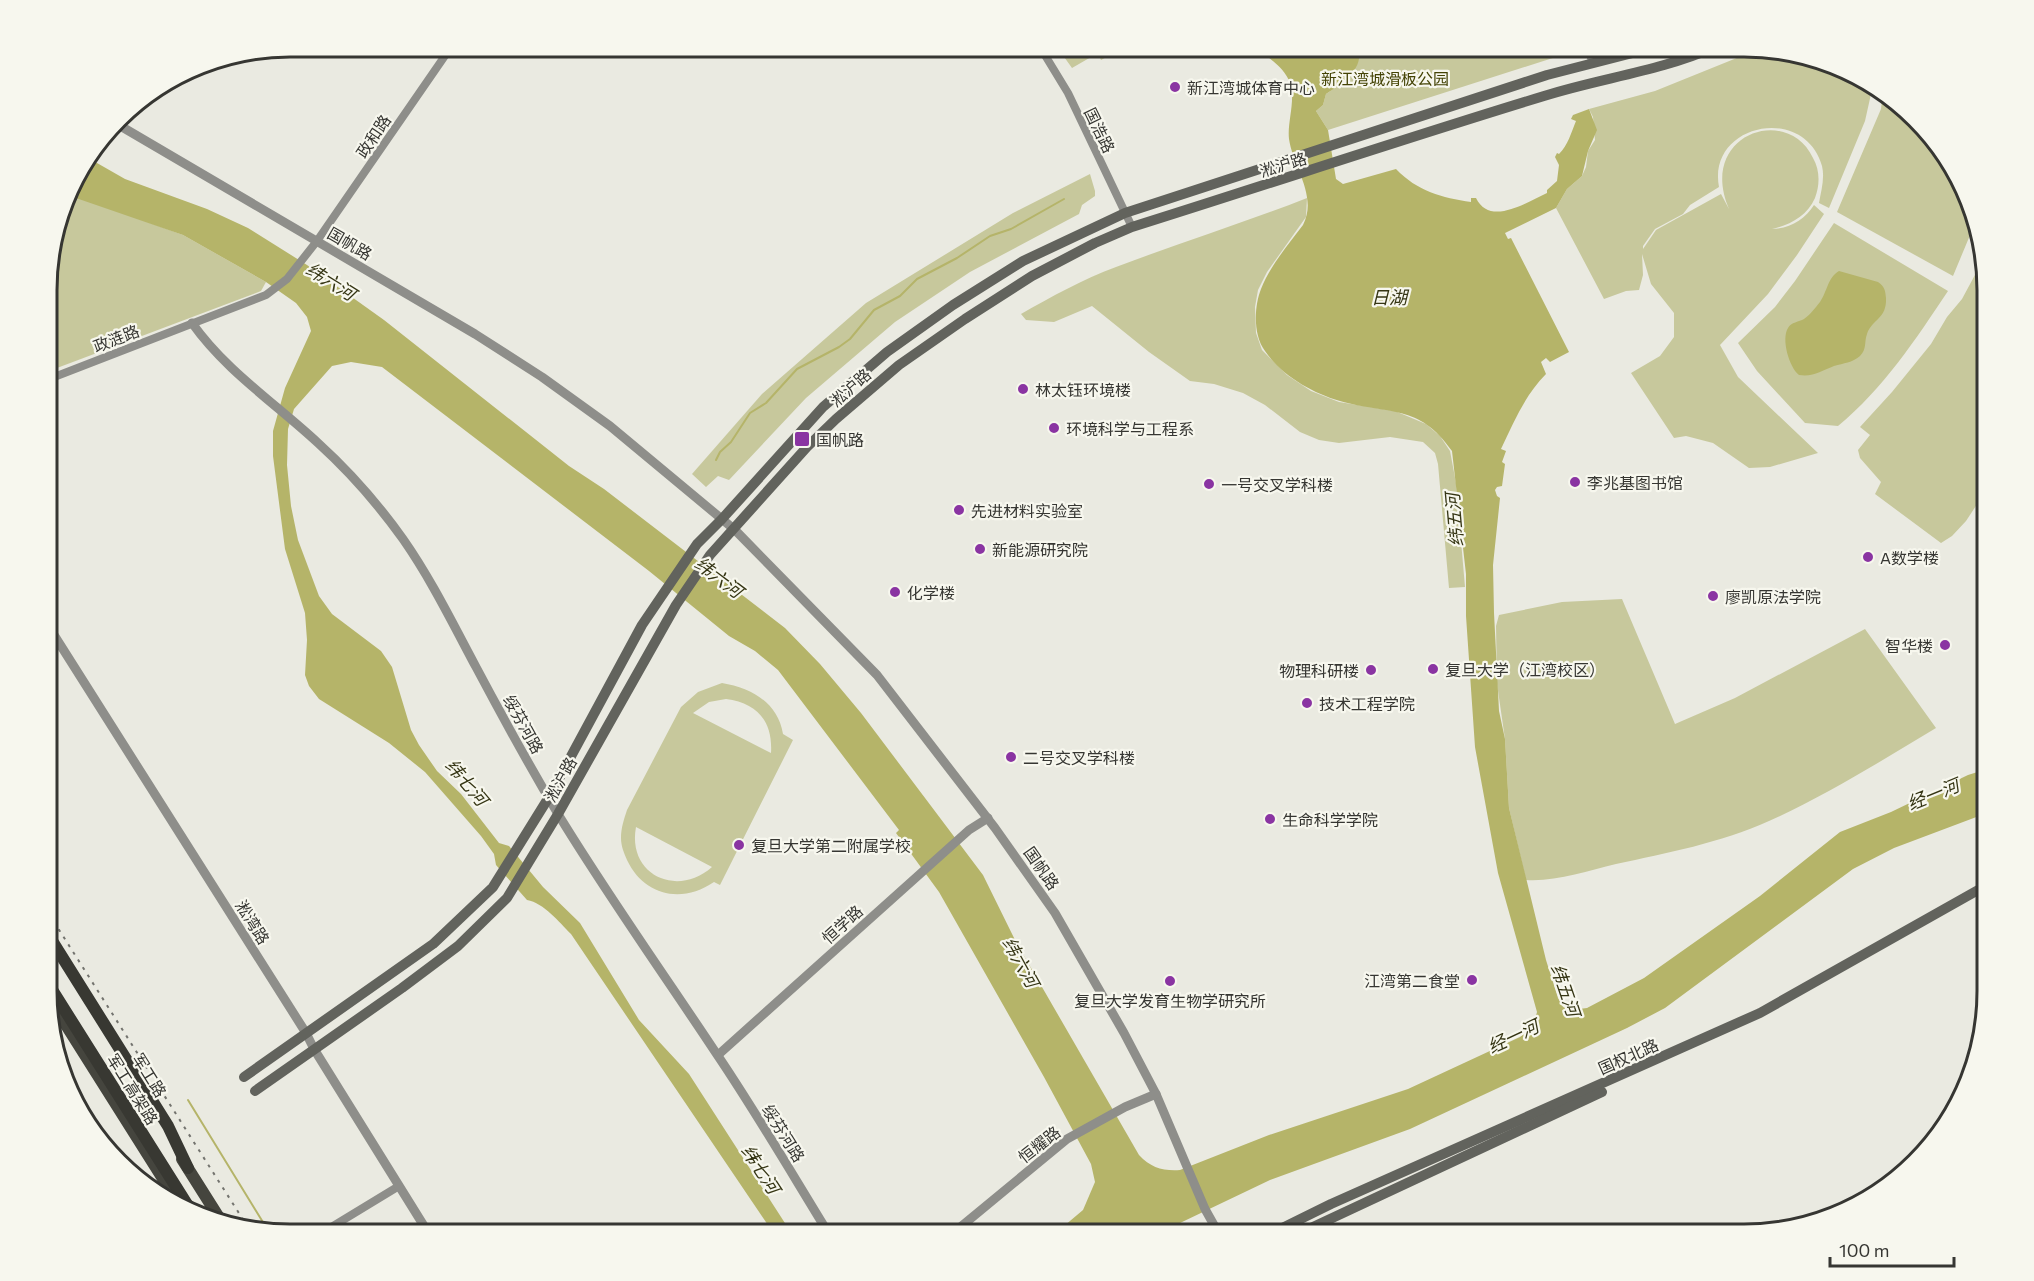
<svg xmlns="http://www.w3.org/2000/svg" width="2034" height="1281" font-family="Commissioner,'Noto Sans SC',sans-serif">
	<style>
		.green { fill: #c7c89c; fill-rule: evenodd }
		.water { fill: #b5b469 }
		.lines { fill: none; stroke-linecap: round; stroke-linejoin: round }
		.stream { stroke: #b5b469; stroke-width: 2 }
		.minor { stroke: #8e8e8a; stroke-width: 8 }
		.tertiary { stroke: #8e8e8a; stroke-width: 9 }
		.secondary { stroke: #62635d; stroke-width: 10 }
		.primary { stroke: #45453e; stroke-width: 12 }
		.trunk { stroke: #383832; stroke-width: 12 }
		.rail { stroke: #73736e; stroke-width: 2; stroke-dasharray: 3 6; stroke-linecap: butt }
		.trunk-bridge { stroke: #383832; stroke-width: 12 }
		.poi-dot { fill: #8a34a2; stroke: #f7f7ee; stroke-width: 2 }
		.labels { text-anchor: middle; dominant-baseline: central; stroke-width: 4.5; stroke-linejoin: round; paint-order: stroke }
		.park-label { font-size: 16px; fill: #444305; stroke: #f7f7ee }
		.poi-label { font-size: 16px; fill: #363632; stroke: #f7f7ee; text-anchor: start }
		.street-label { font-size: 16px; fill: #363632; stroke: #f7f7ee }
		.water-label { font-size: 18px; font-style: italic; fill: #353514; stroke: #f7f7ee }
		.rim { fill: none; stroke: #363632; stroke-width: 3 }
	</style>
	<rect width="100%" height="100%" fill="#eaeae1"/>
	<g class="green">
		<path d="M1057,47H1125L1101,60L1098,53L1072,68Z"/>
		<path d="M1358,47H1568L1556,57L1328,130L1316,111L1323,105L1326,94L1344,82L1360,54Z"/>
		<path d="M1759,49L1822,59L1873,85L1865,121L1829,208L1819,203C1821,191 1825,178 1822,166C1804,103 1707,124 1719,187L1690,205L1683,214L1655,229L1643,246V249L1656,230L1721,194L1729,209C1697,135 1787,103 1813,158C1820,170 1820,185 1815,198C1807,216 1790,225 1772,229C1790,229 1805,219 1814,205L1824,214L1797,255L1768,294L1720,345L1738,377L1818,453L1770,467L1749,468L1713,443L1686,436L1674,438L1631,373L1660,356L1674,337V313L1651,284L1642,254L1643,275L1639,290L1626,291L1604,299L1556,208L1567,189L1582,176L1586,167L1588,151L1595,140L1593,117L1589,109L1655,91Z"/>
		<path d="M1883,91L1955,169L1973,228L1953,276L1837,212L1881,109Z"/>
		<path d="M1090,174L1095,191V196L1082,205L1079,214L970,272L895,322L806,398L729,480L718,476L706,487L692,474L762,394L866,303L1013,213Z"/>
		<path d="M68,193L183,235L266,282L261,291L49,371V259Z"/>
		<path d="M1307,198L1306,217L1267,272L1258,290L1255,307L1256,333L1262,350L1287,375L1311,391L1339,402L1395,411L1426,424L1440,436L1450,451L1456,483L1465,587L1449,588L1438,464L1435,453L1423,442L1390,437L1339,443L1319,440L1300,432L1265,405L1243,393L1214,384L1190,381L1149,352L1092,306L1054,322L1026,320L1021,314C1051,297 1083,279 1116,267C1179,243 1244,223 1307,198Z"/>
		<path d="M1834,223L1948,291C1916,339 1883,389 1838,426L1805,423L1757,371L1738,343L1775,307L1795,281Z"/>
		<path d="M1983,260L1987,275V489L1966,521L1952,536L1941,543L1875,494L1881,482L1860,458L1858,450L1870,435L1860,427L1892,392L1931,344L1947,317L1962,299Z"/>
		<path d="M1622,599L1675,724L1735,698L1865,629L1936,728C1881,761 1827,795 1769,821C1720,843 1667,853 1616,864C1587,871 1555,882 1526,880L1509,808L1505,739L1497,684L1496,626L1499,615L1562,602Z"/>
		<path d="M722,683C752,688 778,703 783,734L793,740L720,885L714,882C682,904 644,896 627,860C624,853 621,846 621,838C621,828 624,819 627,810L681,707L698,692ZM726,699C757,703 773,721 771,753L693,713L709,702ZM636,827L712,867C677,898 627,875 636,827Z"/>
	</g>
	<g class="water">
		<path d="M1254,47H1358C1365,69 1342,84 1326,94L1323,105L1316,111L1328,130L1336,179L1343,184L1396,169C1417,191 1442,198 1471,202V198H1476C1490,227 1527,202 1547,193V190L1557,181L1559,165L1555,157L1557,153L1559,154C1568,145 1571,133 1576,121L1571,119L1573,115L1589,109L1597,130L1588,151L1582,176L1567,189L1556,208L1505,233L1508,239L1511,238L1569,352L1550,362L1546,358L1541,362L1546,374C1525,395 1514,422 1501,449L1506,451L1502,462L1505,464L1502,486L1497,487L1495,490L1497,496L1500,498L1493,565L1494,613L1499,711L1505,739L1509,808L1546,960L1558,998L1563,1007L1571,1010L1587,1008L1644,978L1760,896L1840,832L1891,812L1968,775L1987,769V813L1894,848L1853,869L1665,1008L1627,1028L1410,1129L1270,1180L1180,1223L1143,1234H1046L1064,1226L1083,1210L1095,1182L1091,1164L1044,1077L939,892L896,833L899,830L778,670L755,651L729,636L649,571L382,367L351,362L332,366L294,409L288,429L287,465L291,506L298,540L319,596L332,614L381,651L392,667L411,730L419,745L437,771L461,794L499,843L509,846L543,887L580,923L639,1020L689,1074L792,1234H774L571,934C559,922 544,903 527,900L496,865L494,854L481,836L425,772L389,743L319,699L309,686L305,675L307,640L305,613L285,549L273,456V431L285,388L311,331L307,317L296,303L266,282L183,235L73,197L68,193L72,182L90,159L125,179L207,209L248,228L307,265L384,320L569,466L604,489L785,628L820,664L861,713L983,875L1016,942L1139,1155C1151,1168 1163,1171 1180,1170L1269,1135L1408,1089L1520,1037L1533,1027L1537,1012L1498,873L1475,747L1466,616V574L1452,451C1419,403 1388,415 1340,401C1312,393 1281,375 1265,351C1253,335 1254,307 1261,289C1270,266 1288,245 1303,225C1318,196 1293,167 1289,139C1287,122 1296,100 1290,83C1285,67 1266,56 1254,47Z"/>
		<path d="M1839,271L1878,282C1885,287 1885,290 1886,298C1887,319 1872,319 1867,334C1864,342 1867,349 1860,356C1852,363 1844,363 1834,366C1821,371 1814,377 1799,375C1789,367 1781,339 1788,328C1791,322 1799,322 1804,319C1810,315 1815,308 1820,302C1827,292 1828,277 1839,271Z"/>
	</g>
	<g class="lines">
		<g class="stream">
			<path d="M716,460L720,452L731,442L750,413L766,403L797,369L839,347L850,339L874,310L900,296L917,279L957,258L990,236L1011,229L1064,199"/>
			<path d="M188,1100L269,1232"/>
		</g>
		<g class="minor">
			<path d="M1040,47L1068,93L1132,227"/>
			<path d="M1587,47L1593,63"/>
			<path d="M49,379L266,295L287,279L317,241L451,47"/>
			<path d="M320,1234L399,1186"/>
		</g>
		<g class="tertiary">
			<path d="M117,124L475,334L542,377L610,426L735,530L877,675L995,828L1055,913L1124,1033L1156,1094L1205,1209L1219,1234"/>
			<path d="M192,323C226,371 275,403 318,443C350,472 378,504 403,539C431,579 453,624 476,667C502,716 529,765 558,814C608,896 663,973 716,1053C756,1112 792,1174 829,1234"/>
			<path d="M49,627L306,1033L314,1049L429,1234"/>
			<path d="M718,1055L969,830L988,818"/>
			<path d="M952,1234L1067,1139L1125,1107L1156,1094"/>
		</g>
		<g class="secondary">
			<path d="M244,1077L433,944L493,887L549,797L642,625L697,544L722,519L823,407L887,352L953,305L1023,261L1125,213L1547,75L1656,47"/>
			<path d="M255,1091L402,988L458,946L507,898L558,814L676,605L710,555L807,447L836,419L899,365L965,319L1032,276L1095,243L1132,227C1269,184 1406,138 1544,96C1601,78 1661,71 1715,47"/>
			<path d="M1270,1234L1331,1204L1760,1013L1987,885"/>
			<path d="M1298,1234L1602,1092"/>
		</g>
		<g class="primary">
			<path d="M49,998L179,1204"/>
			<path d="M182,1159L223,1224"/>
		</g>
		<path class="trunk" d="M49,985L190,1209"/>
		<path class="rail" d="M49,914L249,1229"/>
		<path class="trunk-bridge" d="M49,936L168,1126L188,1168"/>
	</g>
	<g class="poi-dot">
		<circle cx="1175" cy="87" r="6"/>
		<circle cx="1023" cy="389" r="6"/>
		<circle cx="1054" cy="428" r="6"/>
		<rect x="794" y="431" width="16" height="16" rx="3"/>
		<circle cx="1575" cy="482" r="6"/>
		<circle cx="1209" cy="484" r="6"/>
		<circle cx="959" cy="510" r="6"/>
		<circle cx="980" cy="549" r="6"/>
		<circle cx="1868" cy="557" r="6"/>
		<circle cx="895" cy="592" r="6"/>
		<circle cx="1713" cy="596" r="6"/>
		<circle cx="1945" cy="645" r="6"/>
		<circle cx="1433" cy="669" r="6"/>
		<circle cx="1371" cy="670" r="6"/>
		<circle cx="1307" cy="703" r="6"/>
		<circle cx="1011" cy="757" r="6"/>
		<circle cx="1270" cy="819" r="6"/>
		<circle cx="739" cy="845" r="6"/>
		<circle cx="1472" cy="980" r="6"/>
		<circle cx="1170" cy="981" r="6"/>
	</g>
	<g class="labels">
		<g class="park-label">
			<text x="1385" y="78">新江湾城滑板公园</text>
		</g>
		<g class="poi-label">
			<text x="1187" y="87">新江湾城体育中心</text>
			<text x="1035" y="389">林太钰环境楼</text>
			<text x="1066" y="428">环境科学与工程系</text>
			<text x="816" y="439">国帆路</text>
			<text x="1587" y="482">李兆基图书馆</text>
			<text x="1221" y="484">一号交叉学科楼</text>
			<text x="971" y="510">先进材料实验室</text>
			<text x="992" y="549">新能源研究院</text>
			<text x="1880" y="557">A数学楼</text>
			<text x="907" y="592">化学楼</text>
			<text x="1725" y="596">廖凯原法学院</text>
			<text x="1933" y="645" text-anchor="end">智华楼</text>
			<text x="1445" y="669">复旦大学（江湾校区）</text>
			<text x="1359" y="670" text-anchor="end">物理科研楼</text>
			<text x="1319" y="703">技术工程学院</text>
			<text x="1023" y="757">二号交叉学科楼</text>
			<text x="1282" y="819">生命科学学院</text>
			<text x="751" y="845">复旦大学第二附属学校</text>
			<text x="1460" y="980" text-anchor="end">江湾第二食堂</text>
			<text x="1170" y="1000" text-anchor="middle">复旦大学发育生物学研究所</text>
		</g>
		<g class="street-label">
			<text transform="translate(1100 130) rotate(64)">国浩路</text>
			<text transform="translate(373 136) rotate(-56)">政和路</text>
			<text transform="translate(1283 164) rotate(-17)">淞沪路</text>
			<text transform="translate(350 243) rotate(30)">国帆路</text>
			<text transform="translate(116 338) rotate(-21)">政涟路</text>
			<text transform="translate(850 387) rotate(-41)">淞沪路</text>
			<text transform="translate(524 724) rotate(61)">绥芬河路</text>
			<text transform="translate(560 779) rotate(-61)">淞沪路</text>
			<text transform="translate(1042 868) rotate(55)">国帆路</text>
			<text transform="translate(253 922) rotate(58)">淞湾路</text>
			<text transform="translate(842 924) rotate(-42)">恒学路</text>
			<text transform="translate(1628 1056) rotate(-24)">国权北路</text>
			<text transform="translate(150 1075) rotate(58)">军工路</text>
			<text transform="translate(133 1089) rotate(58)">军工高架路</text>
			<text transform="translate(784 1133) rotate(58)">绥芬河路</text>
			<text transform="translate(1039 1144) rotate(-38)">恒耀路</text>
		</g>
		<g class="water-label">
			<text transform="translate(331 281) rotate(32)">纬六河</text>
			<text x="1389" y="297">日湖</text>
			<text transform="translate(1454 520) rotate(-95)">纬五河</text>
			<text transform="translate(719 577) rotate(37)">纬六河</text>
			<text transform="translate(467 782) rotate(50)">纬七河</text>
			<text transform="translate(1933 794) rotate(-22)">经一河</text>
			<text transform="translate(1021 962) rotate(61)">纬六河</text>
			<text transform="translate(1566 990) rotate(71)">纬五河</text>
			<text transform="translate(1513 1036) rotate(-25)">经一河</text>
			<text transform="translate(761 1169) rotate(57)">纬七河</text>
		</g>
	</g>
	<path d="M0 0H2034V1281H0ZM290 57H1744A233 233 0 0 1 1977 290V991A233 233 0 0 1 1744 1224H290A233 233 0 0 1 57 991V290A233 233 0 0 1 290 57Z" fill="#f7f7ee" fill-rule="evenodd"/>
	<path class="rim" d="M290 57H1744A233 233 0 0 1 1977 290V991A233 233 0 0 1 1744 1224H290A233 233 0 0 1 57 991V290A233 233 0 0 1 290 57Z"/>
	<path d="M1830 1257v9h124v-9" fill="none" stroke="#363632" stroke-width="3"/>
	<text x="1839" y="1257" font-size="18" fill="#363632" stroke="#f7f7ee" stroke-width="4.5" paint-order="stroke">100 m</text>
</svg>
